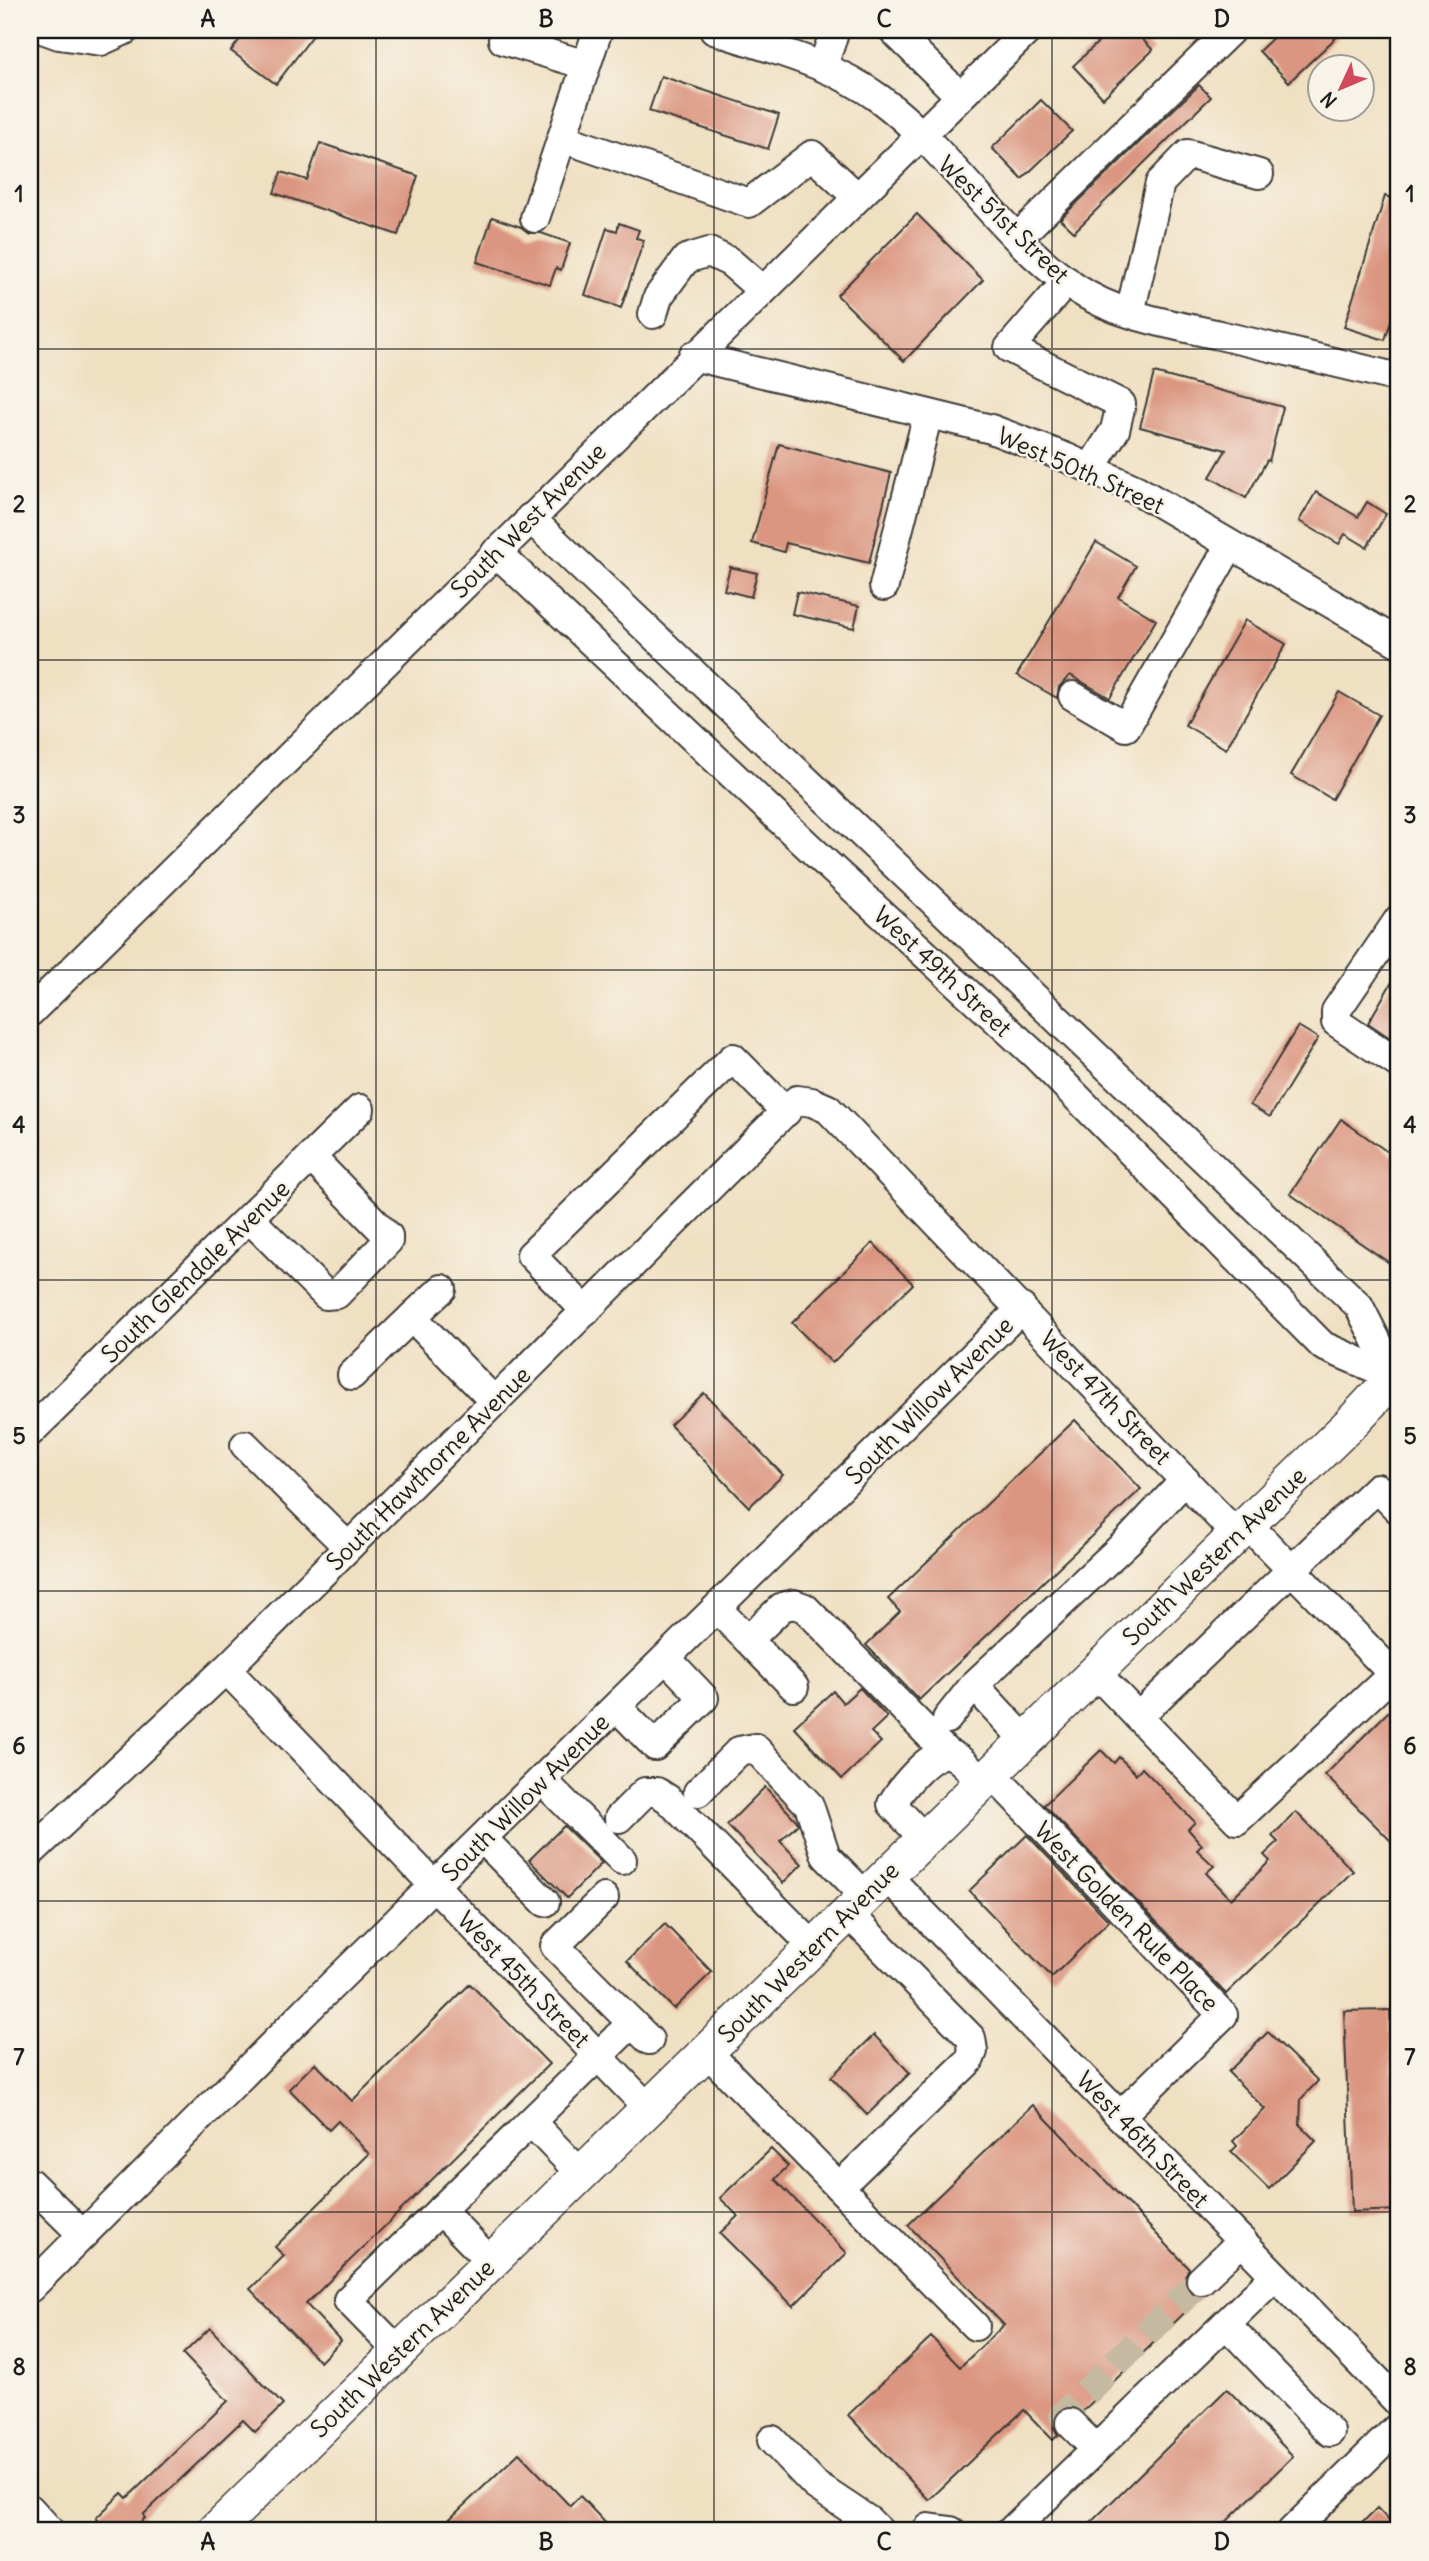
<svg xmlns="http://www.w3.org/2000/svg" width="1429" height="2561" font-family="Delius,sans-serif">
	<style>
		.building { fill: #db9681 }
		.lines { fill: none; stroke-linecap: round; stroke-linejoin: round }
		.minor-tunnel { stroke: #c6b9a1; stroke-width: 28; stroke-dasharray: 28 14; stroke-linecap: butt }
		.minor-casing { stroke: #3c3935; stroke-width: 32 }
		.major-casing { stroke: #3c3935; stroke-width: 38 }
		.minor { stroke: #fff; stroke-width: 28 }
		.major { stroke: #fff; stroke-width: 35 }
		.grid { fill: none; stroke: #1c1c1c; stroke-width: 2; stroke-opacity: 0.55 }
		.labels { text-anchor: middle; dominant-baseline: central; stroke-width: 5; stroke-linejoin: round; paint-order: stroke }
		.street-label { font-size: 24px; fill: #1c1c1c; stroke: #f7f3e8 }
		.neatline { fill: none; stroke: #1c1c1c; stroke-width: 2.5 }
		.grid-label { font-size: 23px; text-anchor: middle; font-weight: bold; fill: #1c1c1c }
	</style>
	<rect width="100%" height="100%" fill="#f7f3e8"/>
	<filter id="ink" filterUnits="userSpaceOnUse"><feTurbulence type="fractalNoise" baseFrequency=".0143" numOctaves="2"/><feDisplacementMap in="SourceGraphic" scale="14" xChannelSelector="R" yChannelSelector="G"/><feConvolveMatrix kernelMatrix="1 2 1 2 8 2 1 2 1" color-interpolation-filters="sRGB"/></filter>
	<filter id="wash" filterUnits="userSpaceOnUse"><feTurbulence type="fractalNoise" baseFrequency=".00686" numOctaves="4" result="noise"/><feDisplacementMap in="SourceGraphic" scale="28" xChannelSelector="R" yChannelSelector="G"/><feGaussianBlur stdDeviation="1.57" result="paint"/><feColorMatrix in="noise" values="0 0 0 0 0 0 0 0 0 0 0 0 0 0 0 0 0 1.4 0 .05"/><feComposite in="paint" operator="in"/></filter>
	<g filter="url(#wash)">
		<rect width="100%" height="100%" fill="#f0e0c2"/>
		<g id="blocks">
			<g class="building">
				<path d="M247,30H317L276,84L231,51Z"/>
				<path d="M1111,30H1133L1153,50L1103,98L1073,66Z"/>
				<path d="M1281,30H1344L1289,82L1259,51Z"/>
				<path d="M661,76L779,115L768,149L649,111Z"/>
				<path d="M1199,85L1211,97L1074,232L1060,219Z"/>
				<path d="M1041,100L1072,131L1022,179L992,148Z"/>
				<path d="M320,143L418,176L398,235L274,193L281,172L307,180Z"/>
				<path d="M1385,196L1399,201V296L1385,340L1344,327Z"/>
				<path d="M917,214L983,280L904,361L837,295Z"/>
				<path d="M492,217L521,227L529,233H541L570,243L561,270L556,268L550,285L477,262Z"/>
				<path d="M619,223L639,230L636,238L644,240L621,308L585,295L607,228L617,231Z"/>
				<path d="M1154,373L1283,407L1269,461L1267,460L1246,498L1210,477L1226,450L1140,427Z"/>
				<path d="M779,444L891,473L869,563L786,543L784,552L752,543Z"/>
				<path d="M1316,492L1358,517L1367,502L1386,514L1367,547L1345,534L1339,544L1299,521Z"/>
				<path d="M1096,542L1136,566L1118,597L1156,620L1110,698L1070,675L1059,687L1057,698L1017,675Z"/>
				<path d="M730,567L757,573L751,597L724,590Z"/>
				<path d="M797,592L859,606L854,628L792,614Z"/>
				<path d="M1245,620L1286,644L1226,749L1185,725Z"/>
				<path d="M1339,692L1379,715L1332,799L1291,775Z"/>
				<path d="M1399,970V1044L1368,1023Z"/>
				<path d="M1298,1026L1318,1038L1270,1117L1250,1105Z"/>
				<path d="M1341,1119L1399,1160V1253L1391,1264L1290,1194Z"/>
				<path d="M873,1243L913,1284L832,1363L792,1323Z"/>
				<path d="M704,1393L783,1475L749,1507L670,1425Z"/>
				<path d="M1075,1420L1141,1489L919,1700L866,1645L900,1612L888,1599Z"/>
				<path d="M860,1688L887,1717L871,1732L881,1742L842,1779L794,1727L833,1691L843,1703Z"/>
				<path d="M1399,1701V1849L1325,1775Z"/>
				<path d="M1101,1750L1114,1763L1119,1757L1136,1774L1142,1768L1195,1822L1188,1829L1202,1845L1197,1850L1214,1866L1206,1873L1231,1899L1270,1861L1264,1855L1278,1842L1272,1836L1296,1812L1353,1871L1226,1994L1044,1805Z"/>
				<path d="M765,1787L796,1820L798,1824L780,1841L802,1864L783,1883L727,1825Z"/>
				<path d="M564,1826L602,1863L567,1898L529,1860Z"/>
				<path d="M1027,1835L1109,1921L1052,1977L969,1891Z"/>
				<path d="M665,1924L712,1972L674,2009L627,1961Z"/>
				<path d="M470,1984L549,2064L306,2304L341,2341L320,2362L250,2289L284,2256L275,2247L369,2154L338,2121L329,2130L289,2089L315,2063L352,2101Z"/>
				<path d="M1390,2010L1398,2210L1352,2212L1344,2011Z"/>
				<path d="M1268,2032L1318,2081L1301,2099L1300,2125L1316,2141L1269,2189L1231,2152L1237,2146L1233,2141L1265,2109L1228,2072Z"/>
				<path d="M874,2035L910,2073L867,2115L831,2077Z"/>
				<path d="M1033,2105L1189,2268L1185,2276V2285L1189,2292L1202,2296L1082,2412L1074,2407H1065L1059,2411L1054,2419V2428L1058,2435L1053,2440L1024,2410L929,2500L848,2415L931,2337L960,2367L1004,2325L908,2225Z"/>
				<path d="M771,2149L788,2166L775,2179L847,2253L793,2306L720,2233L738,2216L720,2198Z"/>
				<path d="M210,2328L283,2405L255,2432L243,2420L143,2515L145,2518L131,2531H108L96,2518L122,2493L127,2498L228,2401L183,2354Z"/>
				<path d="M1227,2389L1293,2456L1217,2531H1082Z"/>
				<path d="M519,2453L570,2506L580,2496L613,2531H437Z"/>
				<path d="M1377,2508L1399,2531H1354Z"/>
			</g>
		</g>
	</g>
	<g filter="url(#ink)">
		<use href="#blocks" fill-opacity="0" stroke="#3c3935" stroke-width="2"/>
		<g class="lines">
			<path class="minor-tunnel" d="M1070,2423L1063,2415L1201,2280"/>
			<defs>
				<g id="minor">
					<path d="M45,30L59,35L101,41L125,30"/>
					<path d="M714,30C771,49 831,63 880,99C952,153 999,235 1074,287C1116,316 1170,324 1219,335C1279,349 1339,363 1399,378"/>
					<path d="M893,30L960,96"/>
					<path d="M503,40L586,65"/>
					<path d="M823,66L835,30"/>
					<path d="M562,138L749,203L812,155L857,197"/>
					<path d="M535,218L598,30"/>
					<path d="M1018,237L1231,30"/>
					<path d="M1067,281L1009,348L1121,404L1115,430L1090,469"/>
					<path d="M1130,313L1160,183L1188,154L1259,174"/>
					<path d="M653,314L658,297L686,259L709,252L730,262L762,290"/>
					<path d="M693,356L991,429L1067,458L1137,490L1399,643"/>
					<path d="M530,518L1359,1306L1395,1377"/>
					<path d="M496,552L826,863L1035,1055L1323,1346L1395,1377"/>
					<path d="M884,586L928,414"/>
					<path d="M1073,696L1126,727L1230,545"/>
					<path d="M1399,919L1336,1011V1022L1399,1064"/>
					<path d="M30,1012L1028,30"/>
					<path d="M249,1218L326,1295L337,1294L388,1241V1236L311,1157"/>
					<path d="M586,1311L531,1255L733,1058L786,1112"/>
					<path d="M412,1317L442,1289"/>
					<path d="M352,1375L412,1317L495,1402"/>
					<path d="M30,1432L360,1109"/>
					<path d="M245,1445L348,1547"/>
					<path d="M717,1609L748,1640L782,1607L794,1604L805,1608L947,1753"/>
					<path d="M748,1640L794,1687"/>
					<path d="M226,1669L648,2108"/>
					<path d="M1095,1672L1237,1820L1393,1674L1247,1524"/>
					<path d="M974,1685L1129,1540L1185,1480"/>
					<path d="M617,1707L655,1746L704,1698L666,1658"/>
					<path d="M1138,1717L1377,1488L1399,1510"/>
					<path d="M947,1719L974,1685L1025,1740"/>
					<path d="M991,1773L1223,2015L1120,2116"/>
					<path d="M542,1780L622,1860"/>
					<path d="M698,1792L739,1751L755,1748L809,1805L826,1856L865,1896"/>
					<path d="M619,1818L645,1792H657L668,1799L814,1947"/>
					<path d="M483,1839L545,1902"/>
					<path d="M924,1839L892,1804C900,1790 930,1751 948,1754C961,1756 973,1774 981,1783"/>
					<path d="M30,1853L226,1669L797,1100L812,1102L828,1109L1236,1534"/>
					<path d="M886,1875L1399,2403"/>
					<path d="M604,1898L555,1946L632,2023"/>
					<path d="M707,2052L975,2326"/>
					<path d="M531,2122L581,2174"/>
					<path d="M30,2183L83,2235"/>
					<path d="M839,2187L969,2061L973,2051L971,2038L848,1913"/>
					<path d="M440,2210L491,2262"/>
					<path d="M1201,2280L1242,2241"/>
					<path d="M30,2288L315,2002L1022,1308"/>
					<path d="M1226,2324L1330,2432"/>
					<path d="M399,2352L348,2300L632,2023L649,2040"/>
					<path d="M1070,2423L1096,2449L1275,2276"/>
					<path d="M772,2440L815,2485L869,2521L879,2531"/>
					<path d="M30,2509L50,2531"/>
					<path d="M926,2531L929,2528L951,2531"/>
					<path d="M1011,2531L1096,2449"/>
					<path d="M1292,2531L1399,2426"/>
				</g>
				<path id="major" d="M215,2531L1353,1421L1399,1372"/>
			</defs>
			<use href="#minor" class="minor-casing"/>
			<use href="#major" class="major-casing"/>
			<use href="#minor" class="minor"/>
			<use href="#major" class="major"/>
		</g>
	</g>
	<path class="grid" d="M376,30V2531M714,30V2531M1052,30V2531M30,349H1399M30,660H1399M30,970H1399M30,1280H1399M30,1591H1399M30,1901H1399M30,2212H1399"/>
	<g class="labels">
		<g class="street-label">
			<text transform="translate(1004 219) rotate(44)">West 51st Street</text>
			<text transform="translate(1081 470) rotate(24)">West 50th Street</text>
			<text transform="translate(528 520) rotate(-45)">South West Avenue</text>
			<text transform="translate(943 971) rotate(43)">West 49th Street</text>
			<text transform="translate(195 1271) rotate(-44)">South Glendale Avenue</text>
			<text transform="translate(1106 1397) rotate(46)">West 47th Street</text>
			<text transform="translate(929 1400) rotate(-45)">South Willow Avenue</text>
			<text transform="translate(428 1468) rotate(-45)">South Hawthorne Avenue</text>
			<text transform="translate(1214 1556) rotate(-44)">South Western Avenue</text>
			<text transform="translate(525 1797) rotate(-45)">South Willow Avenue</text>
			<text transform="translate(1127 1916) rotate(46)">West Golden Rule Place</text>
			<text transform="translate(808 1952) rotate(-45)">South Western Avenue</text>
			<text transform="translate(524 1979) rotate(46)">West 45th Street</text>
			<text transform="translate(1143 2139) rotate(46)">West 46th Street</text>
			<text transform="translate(402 2348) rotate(-44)">South Western Avenue</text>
		</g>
	</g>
	<rect width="1429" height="2561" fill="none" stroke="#f7f3e8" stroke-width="77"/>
	<g transform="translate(1341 88) rotate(226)"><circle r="33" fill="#f7f3e8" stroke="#9f9d96" stroke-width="2"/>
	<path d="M0-5L12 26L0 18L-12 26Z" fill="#d1495b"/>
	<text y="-10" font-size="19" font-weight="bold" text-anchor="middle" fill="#1c1c1c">N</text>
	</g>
	<rect x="38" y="38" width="1352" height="2484" class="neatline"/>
	<g class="grid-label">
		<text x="208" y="27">A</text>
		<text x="546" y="27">B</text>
		<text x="884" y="27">C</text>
		<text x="1222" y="27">D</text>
		<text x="19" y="202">1</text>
		<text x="1410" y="202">1</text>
		<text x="19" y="512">2</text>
		<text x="1410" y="512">2</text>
		<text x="19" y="823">3</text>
		<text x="1410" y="823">3</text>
		<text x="19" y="1133">4</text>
		<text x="1410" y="1133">4</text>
		<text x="19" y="1444">5</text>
		<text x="1410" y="1444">5</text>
		<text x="19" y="1754">6</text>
		<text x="1410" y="1754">6</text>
		<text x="19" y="2065">7</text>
		<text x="1410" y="2065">7</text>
		<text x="19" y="2375">8</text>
		<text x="1410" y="2375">8</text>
		<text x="208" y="2550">A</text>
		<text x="546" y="2550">B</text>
		<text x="884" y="2550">C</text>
		<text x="1222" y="2550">D</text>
	</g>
</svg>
